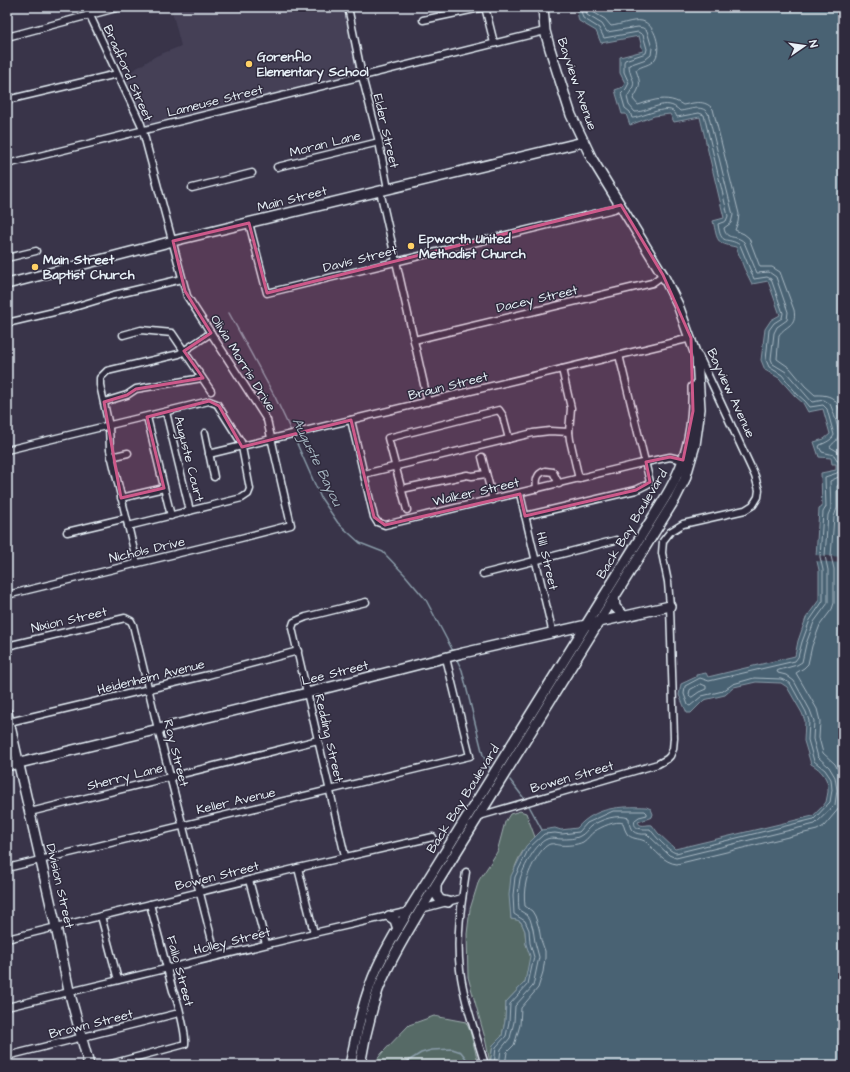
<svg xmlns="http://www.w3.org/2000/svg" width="850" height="1072" font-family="'Architects Daughter',sans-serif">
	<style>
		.built { fill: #444057 }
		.green { fill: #566b66; stroke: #9faeaf }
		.water { fill: #496273; stroke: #899ba8 }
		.pier { fill: #393449 }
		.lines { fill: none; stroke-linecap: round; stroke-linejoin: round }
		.shore { stroke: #a8b8c3; stroke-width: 1 }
		.stream { stroke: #899ba8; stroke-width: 1.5 }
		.street-casing { stroke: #e8f1f8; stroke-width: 9 }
		.secondary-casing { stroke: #e8f1f8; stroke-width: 12 }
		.street { stroke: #2f2a3d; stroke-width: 6 }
		.secondary { stroke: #2f2a3d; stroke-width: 9 }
		.marked { fill: #cd598a; fill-opacity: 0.2; stroke: #cd598a; stroke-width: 3; stroke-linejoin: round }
		.poi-dot { fill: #ffd166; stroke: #2f2a3d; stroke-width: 1.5 }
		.labels { text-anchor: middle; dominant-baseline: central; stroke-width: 3; stroke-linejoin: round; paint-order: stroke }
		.poi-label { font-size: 13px; font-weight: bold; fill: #e8f1f8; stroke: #2f2a3d; text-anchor: start }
		.street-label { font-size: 13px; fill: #e8f1f8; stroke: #2f2a3d }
		.water-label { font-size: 14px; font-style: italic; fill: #a8b8c3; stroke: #2f2a3d }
	</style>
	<rect width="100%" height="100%" fill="#393449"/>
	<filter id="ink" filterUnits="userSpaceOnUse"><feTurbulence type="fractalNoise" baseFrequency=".025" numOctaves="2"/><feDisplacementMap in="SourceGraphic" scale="8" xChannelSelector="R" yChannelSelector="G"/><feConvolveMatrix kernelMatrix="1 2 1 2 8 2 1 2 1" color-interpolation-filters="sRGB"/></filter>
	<g filter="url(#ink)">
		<path class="built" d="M171,7H344L358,73L146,125L124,76L156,56L181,46Z"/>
		<g class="green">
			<path d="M520,811L526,813L535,837C510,861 509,886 511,919L518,920L521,922L525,931L526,944L531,956L525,982L506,1002L505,1021L502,1036L493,1045L490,1063L485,1038L468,977L467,934L470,909L479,880L491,862L497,852L505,822L510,814Z"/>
			<path d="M434,1016L466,1022L470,1031L479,1065H373L382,1053L409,1025Z"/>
		</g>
		<path class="water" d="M576,7H843V1065H490L493,1045L502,1036L505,1021L506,1002L525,982L530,956L526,944L525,931L521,922L517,920L511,919L509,895L511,876L526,846L542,830L555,828L561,830L577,828C595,807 620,806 646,807L651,809L653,814L652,817L638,822C640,828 647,824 652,825L658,833L675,849L813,816C817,811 823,807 826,802C827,799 827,795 828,792C829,779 822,770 811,764L804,741L805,721L802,713L787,687L781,683L756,682L734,687L725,695L704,700L691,713H687L679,695L681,684L696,677V675L706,673L708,677L795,656L798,641L806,618L819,600V570L816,557L819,509L822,507L821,473L836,470V464H832L831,458L819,457L814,442L824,439L830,434L823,409L808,412L803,403L795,396L779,378L765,370L761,360L765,329L771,320L780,315L768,281L752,284L744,268L736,247C715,243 718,241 713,221L724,218L700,117L674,122L670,114L654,116L630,125L626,114H622L615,90L623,87L625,83L620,73V57L643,51L639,36L601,43L596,31L579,21Z"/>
		<path class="pier" d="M814,555L843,557V563L815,561Z"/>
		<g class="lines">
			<g class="shore">
				<path d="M585,7L587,15L602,24L607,32L638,27L643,28L647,31L652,48L651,55L646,59L629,65C630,83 640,78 627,97L629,105L635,112C650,112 666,96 680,111C690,110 701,104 708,113L733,215L731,223L724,228C726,241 736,234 744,242L757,273L769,272L776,277L788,312L787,320L777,327L774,333L771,359L773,364L786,372L812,402L824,400L830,404C833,410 840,431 838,437C837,442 832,443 830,447L837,451L843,459"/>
				<path d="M592,7L593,12L605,19L611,26C621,25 633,19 642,21C655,24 662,49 655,59C650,66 642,65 636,70C641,84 641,86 633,99L638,105C642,104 646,102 651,101C662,98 673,98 683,105C694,103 704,99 713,109L739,214L738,222L735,230L744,234L749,238L760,267H772L780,272L794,310C797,326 786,325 779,335L777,359L790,368L805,386L815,395C839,394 838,405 843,425"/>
				<path d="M701,684L706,686V689L699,692L692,697H690L689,694L690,690Z"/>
				<path d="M494,1065L496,1047L506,1036L509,1022L510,1004L528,984L534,957L530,943L529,930L525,921L514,914L513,895L515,877L529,848L544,834L555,833L562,834L579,832L587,823L613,811H645L647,813V815L639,817L635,820C632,830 643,829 650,829C655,836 668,851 676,853L814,819L830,802L832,790L831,779L825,770L814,761L808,740L809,721L806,712L790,683L781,679L754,678L733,684L723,691L702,696L690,706L688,705L684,694L685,686L700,678L709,681L795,661L798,657L802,642L810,620L823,601V570L820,557L823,512L826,507L825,477L837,473L840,470L839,463L834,455L822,452L819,447L820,445C825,443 832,440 834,435L827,409L823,405L810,407L805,401L797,394L782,375L769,367L766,360L769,330L774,323L782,318L783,313L771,279L767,277L754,279L740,245C727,236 721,247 718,224L726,221L728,216L704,115L699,113L677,117C676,115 675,113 674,112C667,104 640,118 632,118L630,112L625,108L621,94L626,89L629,83L624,72V62L625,60L646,53L647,49L643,35L638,32L604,38L599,28L583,18L580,7"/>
				<path d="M499,1065L501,1049L510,1038L514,1022L515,1006L533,986L539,957L535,942L533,929L530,919L527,915L519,910C518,900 518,889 520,879C523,868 536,843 547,839C552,837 557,839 562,839C568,839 575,839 580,836C585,834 587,829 591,826C602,819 617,814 629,818C629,831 634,835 647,834L669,855L676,858L815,824L835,805L837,790L835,777L829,767L818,757L813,739L814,721L810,710L794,681L786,675L778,673L777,671L779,670L797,665L802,662L806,644L814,622L828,603V570L825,556L828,515L831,508L830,481L843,475"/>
				<path d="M505,1065L507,1052L514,1045L516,1039L520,1025L521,1008L538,988L543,972L545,958V951L541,940L539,928L535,916L532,911L525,906C524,898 524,890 526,882C528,872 540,847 550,844C554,843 556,845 559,845C566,846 577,845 583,842C588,839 590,834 595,831C601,827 616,820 623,823C624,827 625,831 628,835C634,840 641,838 646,842C655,850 664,863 677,864L817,830L824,826L840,807L843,791L842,778L835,764L823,753L819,738L820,721L817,709L796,673L804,668L808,664L812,646L820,625L832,609L834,603V569L831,556L834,517L837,508V486L843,483"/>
			</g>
			<g class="stream">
				<path d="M229,313L275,397L291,431"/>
				<path d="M294,437L321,498L338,523L360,543L383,552L405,575L426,600L454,653"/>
				<path d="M456,658L462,670L483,755L486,762L490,768"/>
				<path d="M510,780L526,801"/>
				<path d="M528,804L542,830"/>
				<path d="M402,1065L421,1053L432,1050L452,1049L461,1052L471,1065"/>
			</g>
			<defs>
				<g id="street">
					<path d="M348,7L362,76L379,142L388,189"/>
					<path d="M423,20L485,7L494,43"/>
					<path d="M7,37L120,7"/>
					<path d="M7,100L117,74"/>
					<path d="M7,164L545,31"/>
					<path d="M277,167L379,142"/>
					<path d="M192,188L252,173"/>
					<path d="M380,191L428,402"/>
					<path d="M249,223L267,293L614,209L621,205"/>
					<path d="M7,258L36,251"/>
					<path d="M7,323L71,308L114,295L182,279"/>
					<path d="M123,335L141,330L172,333L211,391"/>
					<path d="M414,340L652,283L663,275"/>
					<path d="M562,369L571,408L569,432L570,440L579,479"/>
					<path d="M104,402L127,395L136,389L202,378"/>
					<path d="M166,412L190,511"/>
					<path d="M147,417L171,516"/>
					<path d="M351,420L374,517L377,522L385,525L646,462L670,457L683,460"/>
					<path d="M205,433L214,477"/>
					<path d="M7,450L209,401L217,404L241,442L250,489L248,494L242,498L128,526"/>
					<path d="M209,454L691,338L692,340"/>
					<path d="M111,457L128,453"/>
					<path d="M482,457L493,500"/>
					<path d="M364,474L533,433L550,431L569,432"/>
					<path d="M402,489L467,475L472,476L486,474"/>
					<path d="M537,489C536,481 536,474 545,471L553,472L559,484"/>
					<path d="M520,494L553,634"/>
					<path d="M121,498L164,488"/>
					<path d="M407,510L388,438L499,410L503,416L509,439"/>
					<path d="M525,516L636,490L648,484L650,482L619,355"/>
					<path d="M67,532L126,518"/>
					<path d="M137,563L110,450L109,426L100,385V378L107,371L179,354L211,333"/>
					<path d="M483,574L616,540"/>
					<path d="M7,595L237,539L291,525L267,420L187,296L141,124L86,7"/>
					<path d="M7,646L125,618L131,621L133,625L158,729L216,956"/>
					<path d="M9,722L208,675L298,651"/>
					<path d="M30,812L318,740"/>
					<path d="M479,816L658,764L667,759L670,756L673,749L674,738L670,606L668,582L662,553L663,541L670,532L683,524L745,510L753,505L758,497L759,490L755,476L699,356"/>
					<path d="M345,856L292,628L294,622L306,617L366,602"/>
					<path d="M7,868L470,756L446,658"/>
					<path d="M298,868L314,933"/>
					<path d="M466,872C461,905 456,937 460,970C464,1002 476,1034 485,1065"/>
					<path d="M249,880L266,944"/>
					<path d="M421,909L462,898"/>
					<path d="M101,916L118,980"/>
					<path d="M7,939L298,868L433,837"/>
					<path d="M7,1007L314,933L410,911"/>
					<path d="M7,1056L179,1013"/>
					<path d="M107,1065L185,1044C186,1034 178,1000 173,991L150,904"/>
				</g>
				<g id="secondary">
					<path d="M7,284L173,241L583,142"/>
					<path d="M614,597L615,607L624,616"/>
					<path d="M7,713L56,927L69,991L89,1065"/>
					<path d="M7,766L307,693L463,653L670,606"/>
					<path d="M436,886V894L440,900L448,902"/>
					<path d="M389,916L395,920L398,929"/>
					<path d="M350,1065C357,1032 363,999 377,968C389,942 404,918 419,894L653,517C661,504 670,491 676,477C689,450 694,417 693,387"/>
					<path d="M360,1065C364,1040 370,1015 378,990C389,961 406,935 421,909L675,499L685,479L695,445L700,409L697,358L678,305L663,275L592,159L571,115L550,49L545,31L543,7"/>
				</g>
			</defs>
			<use href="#street" class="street-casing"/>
			<use href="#secondary" class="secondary-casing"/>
			<use href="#street" class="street"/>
			<use href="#secondary" class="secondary"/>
		</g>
	</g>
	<path class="marked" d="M621,205L663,275L691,338L693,411L683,460L670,457L646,462L650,482L636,490L525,516L520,494L385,525L374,517L351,420L242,447L219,406L209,401L147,417L164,488L121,498L104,402L127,395L136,389L203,378L184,351L211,333L185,291L173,241L249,223L267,293Z"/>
	<g class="poi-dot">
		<circle cx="249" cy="64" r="4"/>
		<circle cx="411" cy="246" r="4"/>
		<circle cx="35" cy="267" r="4"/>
	</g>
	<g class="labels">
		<g class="poi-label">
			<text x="257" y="57">Gorenflo<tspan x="257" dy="15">Elementary School</tspan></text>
			<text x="419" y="239">Epworth United<tspan x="419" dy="15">Methodist Church</tspan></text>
			<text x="43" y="260">Main Street<tspan x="43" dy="15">Baptist Church</tspan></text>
		</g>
		<g class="street-label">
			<text transform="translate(128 73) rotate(66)">Bradford Street</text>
			<text transform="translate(577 84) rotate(71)">Bayview Avenue</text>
			<text transform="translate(215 101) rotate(-14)">Lameuse Street</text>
			<text transform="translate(386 131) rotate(77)">Elder Street</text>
			<text transform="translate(325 144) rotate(-14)">Moran Lane</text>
			<text transform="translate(292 199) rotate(-14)">Main Street</text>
			<text transform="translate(360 259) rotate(-14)">Davis Street</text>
			<text transform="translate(537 299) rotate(-13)">Dacey Street</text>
			<text transform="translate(243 363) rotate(58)">Olivia Morris Drive</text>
			<text transform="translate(448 386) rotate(-14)">Braun Street</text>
			<text transform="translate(731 393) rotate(65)">Bayview Avenue</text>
			<text transform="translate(189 459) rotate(76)">Auguste Court</text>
			<text transform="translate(476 492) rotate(-13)">Walker Street</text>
			<text transform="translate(632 524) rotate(-59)">Back Bay Boulevard</text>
			<text transform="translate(147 550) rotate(-13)">Nichols Drive</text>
			<text transform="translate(547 561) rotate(77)">Hill Street</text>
			<text transform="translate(69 620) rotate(-13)">Nixion Street</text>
			<text transform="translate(335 673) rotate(-14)">Lee Street</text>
			<text transform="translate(151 677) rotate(-14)">Heidenheim Avenue</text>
			<text transform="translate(329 738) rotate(77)">Redding Street</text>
			<text transform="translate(176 753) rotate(76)">Roy Street</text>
			<text transform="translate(125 777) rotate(-14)">Sherry Lane</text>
			<text transform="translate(572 777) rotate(-16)">Bowen Street</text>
			<text transform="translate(463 799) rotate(-58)">Back Bay Boulevard</text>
			<text transform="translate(236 801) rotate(-13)">Keller Avenue</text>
			<text transform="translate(217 876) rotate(-14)">Bowen Street</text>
			<text transform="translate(60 886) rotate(77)">Division Street</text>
			<text transform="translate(232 941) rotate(-14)">Holley Street</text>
			<text transform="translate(180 971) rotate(75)">Fallo Street</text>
			<text transform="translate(91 1024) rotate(-14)">Brown Street</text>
		</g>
		<g class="water-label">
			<text transform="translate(317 462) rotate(64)">Auguste Bayou</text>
		</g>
	</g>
	<rect width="850" height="1072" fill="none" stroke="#2f2a3d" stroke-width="24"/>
	<rect x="12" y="12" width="826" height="1048" fill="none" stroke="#e8f1f8" stroke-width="1.5" filter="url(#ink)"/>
	<g transform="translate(804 46) rotate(77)" stroke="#2f2a3d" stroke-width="3" paint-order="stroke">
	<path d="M0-3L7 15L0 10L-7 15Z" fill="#e8f1f8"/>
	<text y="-6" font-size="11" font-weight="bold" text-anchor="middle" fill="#e8f1f8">N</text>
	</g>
</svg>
